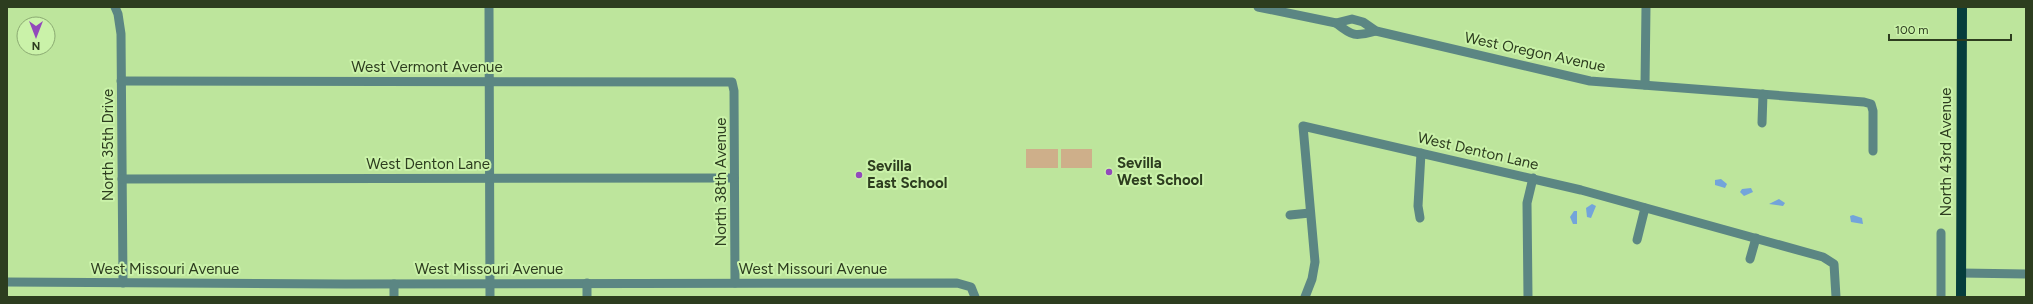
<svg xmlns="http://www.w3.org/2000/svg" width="2033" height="304" font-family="Figtree,sans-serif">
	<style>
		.green { fill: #ceaf8a }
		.water { fill: #73a4da }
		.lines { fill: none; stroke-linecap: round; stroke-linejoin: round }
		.minor { stroke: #5b8683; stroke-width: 9 }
		.major { stroke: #063e3c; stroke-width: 10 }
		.poi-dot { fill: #9249bb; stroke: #caf2a9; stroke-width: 1.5 }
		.labels { text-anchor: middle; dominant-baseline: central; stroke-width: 4; stroke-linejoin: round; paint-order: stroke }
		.street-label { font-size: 15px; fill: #2d3d1f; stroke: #caf2a9 }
		.poi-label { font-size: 15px; font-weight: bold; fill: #2d3d1f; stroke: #caf2a9; text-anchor: start }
	</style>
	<rect width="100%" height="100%" fill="#bde59c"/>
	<g class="green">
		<rect x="1026" y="149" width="32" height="19"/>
		<rect x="1061" y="149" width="31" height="19"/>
	</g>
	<g class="water">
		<path d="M1721,179L1727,184L1725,188L1715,185V180Z"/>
		<path d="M1751,188L1753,192L1744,196L1740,192L1742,189Z"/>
		<path d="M1779,199L1785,203L1783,206L1769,204Z"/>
		<path d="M1592,204L1596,206L1591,218L1587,217L1586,208Z"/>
		<path d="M1574,211H1577V224H1573L1570,217Z"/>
		<path d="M1853,215L1862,218L1863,224L1851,222L1850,216Z"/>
	</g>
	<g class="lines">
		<g class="minor">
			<path d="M115,7L118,14L121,34L123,283"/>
			<path d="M489,7L490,297"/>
			<path d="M1258,7L1336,23L1352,19L1363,22L1376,31L1590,81L1864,102L1871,104L1873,111V151"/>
			<path d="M1336,23C1352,36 1355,37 1376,31"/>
			<path d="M121,81L732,82L734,91L735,283"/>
			<path d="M1645,85L1646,7"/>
			<path d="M1762,123L1763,94"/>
			<path d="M122,179L734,178"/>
			<path d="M1290,215L1310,213"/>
			<path d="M1420,218L1418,206L1421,153"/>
			<path d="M1637,240L1645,208"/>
			<path d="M1750,259L1756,238"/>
			<path d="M1961,273L2026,274"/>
			<path d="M7,282L345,284L957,283L971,287L975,297"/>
			<path d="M587,283V297"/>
			<path d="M394,284V297"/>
			<path d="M1305,297L1312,279L1315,262L1303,126L1581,190L1823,257L1834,264L1836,297"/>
			<path d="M1528,297L1527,203L1533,178"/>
			<path d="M1941,297V233"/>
		</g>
		<path class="major" d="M1961,297L1962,7"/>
	</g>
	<g class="poi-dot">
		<circle cx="1109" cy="172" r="4"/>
		<circle cx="859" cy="175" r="4"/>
	</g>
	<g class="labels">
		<g class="street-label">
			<text transform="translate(1535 52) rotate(12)">West Oregon Avenue</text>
			<text x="427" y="67">West Vermont Avenue</text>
			<text transform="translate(108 145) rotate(-90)">North 35th Drive</text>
			<text transform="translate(1478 151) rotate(13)">West Denton Lane</text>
			<text transform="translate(1946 152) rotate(-90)">North 43rd Avenue</text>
			<text x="428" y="164">West Denton Lane</text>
			<text transform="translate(721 182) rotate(-90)">North 38th Avenue</text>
			<text x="165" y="269">West Missouri Avenue</text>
			<text x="489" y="269">West Missouri Avenue</text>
			<text x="813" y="269">West Missouri Avenue</text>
		</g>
		<g class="poi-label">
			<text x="1117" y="163">Sevilla<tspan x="1117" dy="17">West School</tspan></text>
			<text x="867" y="166">Sevilla<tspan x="867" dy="17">East School</tspan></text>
		</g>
	</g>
	<rect width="2033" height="304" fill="none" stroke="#2d3d1f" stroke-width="16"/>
	<g transform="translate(36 36) rotate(180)"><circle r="19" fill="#caf2a9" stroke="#8baa72"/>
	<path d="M0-3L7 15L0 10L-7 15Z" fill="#9249bb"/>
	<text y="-6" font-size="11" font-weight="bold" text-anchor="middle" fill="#2d3d1f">N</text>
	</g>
	<path d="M1889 34v6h122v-6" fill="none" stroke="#2d3d1f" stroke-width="2"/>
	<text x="1895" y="34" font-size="12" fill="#2d3d1f" stroke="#caf2a9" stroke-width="3" paint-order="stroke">100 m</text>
</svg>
